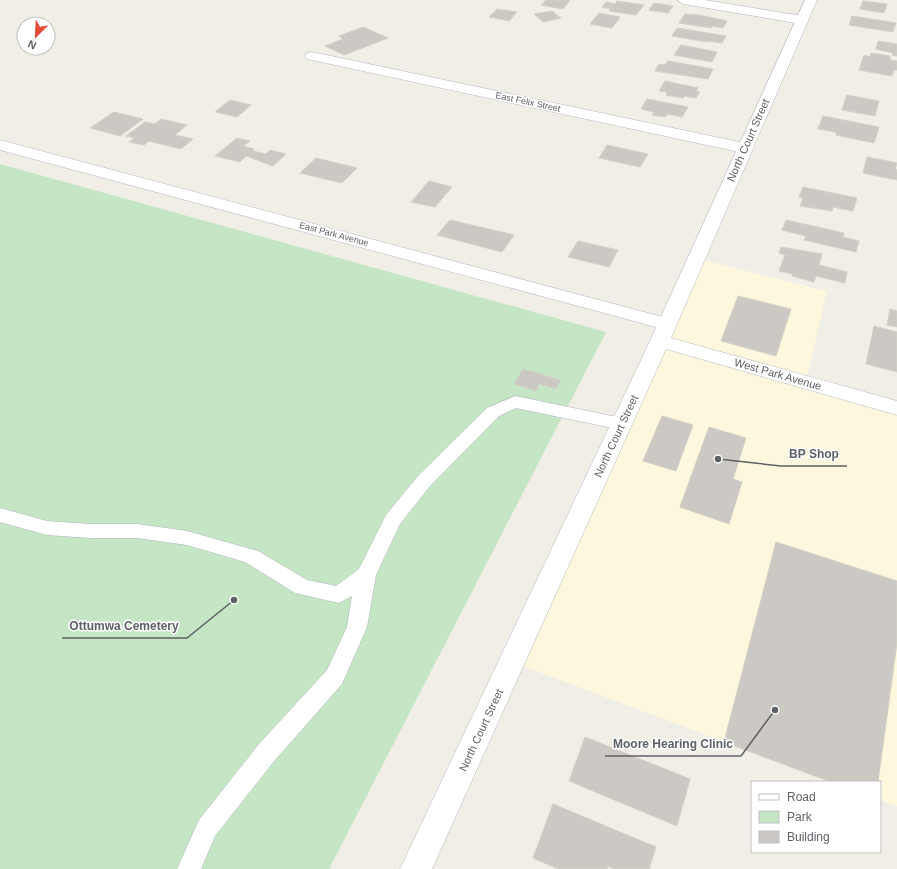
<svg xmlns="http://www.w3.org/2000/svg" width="897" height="869" font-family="Helvetica,sans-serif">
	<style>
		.commercial { fill: #fdf7de }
		.green { fill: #c4e6c5 }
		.building { fill: #ccc8c4; stroke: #d4d0c5 }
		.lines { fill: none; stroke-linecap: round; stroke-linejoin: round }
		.lane-casing { stroke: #b4b6bb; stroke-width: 1 }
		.street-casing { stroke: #b4b6bb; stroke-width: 1 }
		.secondary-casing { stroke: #b5b8bd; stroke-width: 1 }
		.lane { fill: #fff; fill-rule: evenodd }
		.street { fill: #fff; fill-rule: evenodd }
		.secondary { fill: #fff; fill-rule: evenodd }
		.labels { text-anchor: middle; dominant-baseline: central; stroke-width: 3; stroke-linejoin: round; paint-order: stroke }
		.far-street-label { font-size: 9px; fill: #5e6166; stroke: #fff }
		.street-label { font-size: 11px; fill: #5e6166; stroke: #fff }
		.leader { fill: none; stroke: #5e6166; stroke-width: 1.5 }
		.callout-dot { fill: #5e6166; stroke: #fff; stroke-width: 1.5 }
		.callout-label { font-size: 12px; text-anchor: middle; font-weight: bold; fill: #5e6166; stroke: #fff; stroke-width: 3; stroke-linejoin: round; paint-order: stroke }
	</style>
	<rect width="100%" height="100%" fill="#f0eee7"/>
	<path class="commercial" d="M696,258L827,291L806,382L897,408V807L880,800V782H831L512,662Z"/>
	<path class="green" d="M0,164L606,332L329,869H0Z"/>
	<g class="building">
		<path d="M546,0H570L563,9L541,5Z"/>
		<path d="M617,1L644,5L636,15L609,11L611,9L602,7L606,2L615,4Z"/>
		<path d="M863,1L887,4L884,13L860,9Z"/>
		<path d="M654,3L673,6L668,13L649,10Z"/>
		<path d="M497,9L517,12L509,21L489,17Z"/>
		<path d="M552,11L561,18L543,22L534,14Z"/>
		<path d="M599,13L620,17L612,28L590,24Z"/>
		<path d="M685,14L699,15L727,21L723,28L713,26L711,28L679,23Z"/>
		<path d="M852,16L896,23L893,32L849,25Z"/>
		<path d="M363,27L388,38L344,55L325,46L343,39L339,36Z"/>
		<path d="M677,28L726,36L722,43L708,41L707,42L672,36Z"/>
		<path d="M878,41L897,44V56L892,55L893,53L876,49Z"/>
		<path d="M681,45L717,52L712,62L674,55Z"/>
		<path d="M871,53L890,56V60L897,61V70H894L892,76L859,70L864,55L870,57Z"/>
		<path d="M668,61L713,69L708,79L655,71L659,64L665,65Z"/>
		<path d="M665,81L698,88L696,91L700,92L696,98L684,96L683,98L666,95L667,92L659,91Z"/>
		<path d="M847,95L879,101L875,116L842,110Z"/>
		<path d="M647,99L688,107L682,117L667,114L666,117L652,115L654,112L641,109Z"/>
		<path d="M230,100L251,105L237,117L215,112Z"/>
		<path d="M114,112L143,119L120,136L90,128Z"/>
		<path d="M823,116L879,127L874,143L836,135V132L818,129Z"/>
		<path d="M161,119L187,125L175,135L193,139L181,149L149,141L144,145L129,142L135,138L126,136L145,122L155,124Z"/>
		<path d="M237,138L250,141L243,146L254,149L253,151L266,154L270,150L286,154L273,166L246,156L240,162L215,156Z"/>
		<path d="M607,145L648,154L640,167L599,158Z"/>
		<path d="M867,157L897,163L895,169L897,170V180L863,173Z"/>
		<path d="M316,158L357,168L342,183L300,173Z"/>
		<path d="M429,181L452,187L435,207L411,202Z"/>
		<path d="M803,187L857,198L853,211L833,207L832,211L800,206L803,198L799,197Z"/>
		<path d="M450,220L514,235L502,252L437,235Z"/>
		<path d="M786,220L844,233L843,237L859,241L856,252L804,240L806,236L782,230Z"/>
		<path d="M578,241L618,250L609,267L568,257Z"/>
		<path d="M781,247L822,254L819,265L847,272L845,283L816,276L814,282L792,276L793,274L779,271L785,255L779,253Z"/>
		<path d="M738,296L791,309L776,356L721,341Z"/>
		<path d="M890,309L897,311V327L887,325Z"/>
		<path d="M874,326L897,332V372L866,364Z"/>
		<path d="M523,369L561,380L556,389L539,384L536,391L514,384Z"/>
		<path d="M662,416L693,425L676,471L643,461Z"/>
		<path d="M709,427L746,438L733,479L742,482L729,524L680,507Z"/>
		<path d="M776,542L897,581V643L878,782H831L724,742Z"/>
		<path d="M585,737L690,779L677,826L569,781Z"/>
		<path d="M553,804L656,847L649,869H614L608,866L607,869H558L533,858Z"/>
	</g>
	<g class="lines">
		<defs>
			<path id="lane" d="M515,396L622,418L628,420L630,424L628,428L622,430L516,408L499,416L430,486L400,524L376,575L367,627L342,684L275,760L215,836L201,869H177L199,820L259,744L327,670L347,627L352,596L339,603L295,593L245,562L187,545L137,538H91L47,535L0,522V508L47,521L91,524H137L187,531L258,551L307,580L336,586L359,569L386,515L418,476L487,408Z"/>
			<g id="street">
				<path d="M677,0H705L802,16L808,20L802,24L683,4Z"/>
				<path d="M312,52L744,143L750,145L752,148L750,151L744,153L307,59L305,56L307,53Z"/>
				<path d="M0,140L674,320L677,324L674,328L667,330L0,150Z"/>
			</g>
			<path id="secondary" d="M805,0H817L671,338L897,401V415L666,349L432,869H400L650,341Z"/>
		</defs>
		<use href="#lane" class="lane-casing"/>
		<use href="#street" class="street-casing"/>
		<use href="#secondary" class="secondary-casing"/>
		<use href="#lane" class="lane"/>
		<use href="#street" class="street"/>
		<use href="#secondary" class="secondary"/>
	</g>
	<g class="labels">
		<g class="far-street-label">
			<text transform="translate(528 102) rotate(12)">East Felix Street</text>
			<text transform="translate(334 234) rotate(15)">East Park Avenue</text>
		</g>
		<g class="street-label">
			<text transform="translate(748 140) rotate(-66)">North Court Street</text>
			<text transform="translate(778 374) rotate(16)">West Park Avenue</text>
			<text transform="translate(616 436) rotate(-65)">North Court Street</text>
			<text transform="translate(481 730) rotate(-65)">North Court Street</text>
		</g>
	</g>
	<path class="leader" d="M718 459L781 466H847M234 600L187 638H62M775 710L741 756H605"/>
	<g class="callout-dot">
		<circle cx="718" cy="459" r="4"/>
		<circle cx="234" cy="600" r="4"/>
		<circle cx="775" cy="710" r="4"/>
	</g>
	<g class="callout-label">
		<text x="814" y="458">BP Shop</text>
		<text x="124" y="630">Ottumwa Cemetery</text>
		<text x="673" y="748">Moore Hearing Clinic</text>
	</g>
	<rect x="751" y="781" width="130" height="72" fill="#ffffff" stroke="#bfc0c2"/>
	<rect x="759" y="794" width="20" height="6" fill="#ffffff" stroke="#bfc0c2"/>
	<text x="787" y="801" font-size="12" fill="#5e6166">Road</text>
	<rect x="759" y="811" width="20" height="12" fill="#c4e6c5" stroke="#bfc0c2"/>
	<text x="787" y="821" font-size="12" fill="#5e6166">Park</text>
	<rect x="759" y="831" width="20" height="12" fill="#ccc8c4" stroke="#bfc0c2"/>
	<text x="787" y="841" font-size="12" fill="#5e6166">Building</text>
	<g transform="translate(36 36) rotate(204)"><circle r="19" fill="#ffffff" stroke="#bfc0c2"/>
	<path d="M0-3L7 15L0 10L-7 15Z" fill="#e44a38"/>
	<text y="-6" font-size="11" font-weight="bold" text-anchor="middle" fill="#5e6166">N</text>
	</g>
</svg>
